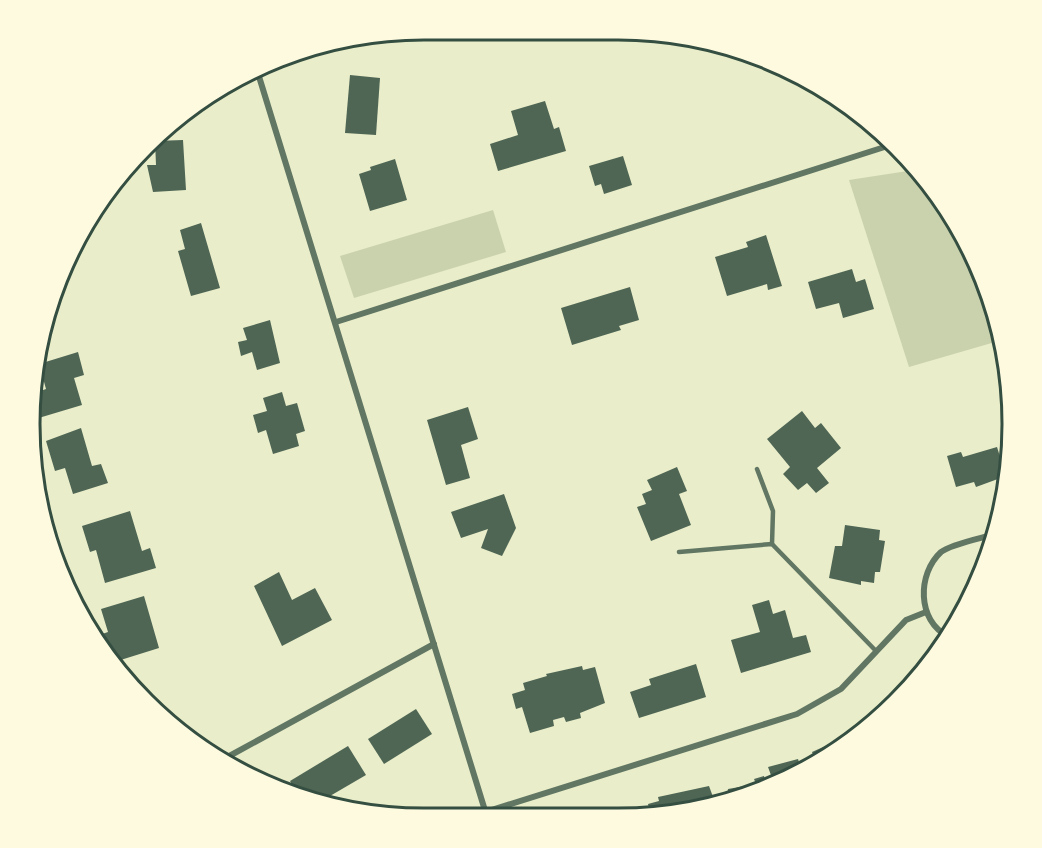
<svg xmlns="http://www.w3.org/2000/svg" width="1042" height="848" font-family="Barlow,sans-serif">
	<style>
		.green { fill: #cad2ad }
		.building { fill: #4f6655 }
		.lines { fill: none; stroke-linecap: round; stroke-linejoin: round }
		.service { stroke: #617663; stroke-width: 4.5 }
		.minor { stroke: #617663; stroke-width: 6 }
		.rim { fill: none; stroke: #344e41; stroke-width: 3 }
	</style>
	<rect width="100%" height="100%" fill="#e9edc9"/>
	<g class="green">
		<path d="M914,170L972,250L999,322L1002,340L909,367L849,180Z"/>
		<path d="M493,210L506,252L354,298L340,256Z"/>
	</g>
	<g class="building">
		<path d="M353,39L323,50L321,44L322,43Z"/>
		<path d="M350,75L380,78L376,135L345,133Z"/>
		<path d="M545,101L554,129L559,127L566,151L498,171L490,144L518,135L511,111Z"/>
		<path d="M183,140L186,190L153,192L147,165H156L155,141Z"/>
		<path d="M623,156L632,185L604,194L601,184L595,186L589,166Z"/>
		<path d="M395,159L407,200L370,211L359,174L371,170L370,167Z"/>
		<path d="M201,223L220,288L191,296L178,251L185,249L180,230Z"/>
		<path d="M766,235L782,286L768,290L767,284L727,296L715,257L748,247L746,242Z"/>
		<path d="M852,269L856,282L865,279L874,309L843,318L839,303L816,309L808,282Z"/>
		<path d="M630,287L639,320L619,326L621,330L572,345L561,308Z"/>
		<path d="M270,320L280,363L257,370L252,352L241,356L238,342L247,340L243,328Z"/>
		<path d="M78,352L84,375L74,378L82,405L32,420V394L46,389L39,364Z"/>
		<path d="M282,392L286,406L297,403L305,431L296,434L299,446L273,454L266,430L258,433L253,415L267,411L263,398Z"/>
		<path d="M468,407L478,439L461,445L470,478L446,485L427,420Z"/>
		<path d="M802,411L815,428L821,423L841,448L817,468L829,483L816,493L807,483L798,490L783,474L790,467L767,439Z"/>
		<path d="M81,428L92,466L101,464L108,483L73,494L65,468L55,471L46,441Z"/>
		<path d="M997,447L1006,476L976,487L974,482L956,487L947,456L961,452L963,457Z"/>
		<path d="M677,467L687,491L679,494L691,525L651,541L637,507L646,504L642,494L652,490L647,480Z"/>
		<path d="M504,494L516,528L502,556L481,548L488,529L461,538L451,512Z"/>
		<path d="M130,511L142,551L150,548L156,568L105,583L96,550L90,552L82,526Z"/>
		<path d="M845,525L880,530L879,540L885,541L880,572H875L874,583L861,581V585L829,578L835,546H842Z"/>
		<path d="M279,572L292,600L315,588L332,620L282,646L254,586Z"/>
		<path d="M144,596L159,648L111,663L99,635L108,632L101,609Z"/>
		<path d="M769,600L773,614L785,610L793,638L806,635L811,652L741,673L731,640L760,632L752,605Z"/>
		<path d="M696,664L706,697L639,718L630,692L651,685L649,679Z"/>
		<path d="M582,666L583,670L595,667L605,703L580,713L581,718L566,722L564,717L553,720L554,726L530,733L522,707L516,709L512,694L525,690L523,683L547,676L546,674Z"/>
		<path d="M140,683L145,697L133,685Z"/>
		<path d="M416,709L432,734L384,764L368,739Z"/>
		<path d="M850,735L852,740L816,762L812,752Z"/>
		<path d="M348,746L366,775L318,803L299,796L290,781Z"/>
		<path d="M798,759L802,771L792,778L726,802L728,789L756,784L754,779L764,776L765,780L772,778L768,767Z"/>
		<path d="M709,786L716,805L651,816L648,804L659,801L658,797Z"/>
	</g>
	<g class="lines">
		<g class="service">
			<path d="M757,469L773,511L772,544"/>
			<path d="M679,552L772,544L876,651"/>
		</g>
		<g class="minor">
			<path d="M257,70L487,817"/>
			<path d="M336,322L894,144"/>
			<path d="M948,636C917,621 917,574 941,552C951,544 982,538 995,534"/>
			<path d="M222,760L434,644"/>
			<path d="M485,812L797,714L841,689L906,620L926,612"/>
		</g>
	</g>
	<path d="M0 0H1042V848H0ZM424 40H618A384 384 0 0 1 1002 424V424A384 384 0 0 1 618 808H424A384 384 0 0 1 40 424V424A384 384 0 0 1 424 40Z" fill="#fefae0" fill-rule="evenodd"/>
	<path class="rim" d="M424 40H618A384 384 0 0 1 1002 424V424A384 384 0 0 1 618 808H424A384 384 0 0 1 40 424V424A384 384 0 0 1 424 40Z"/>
</svg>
